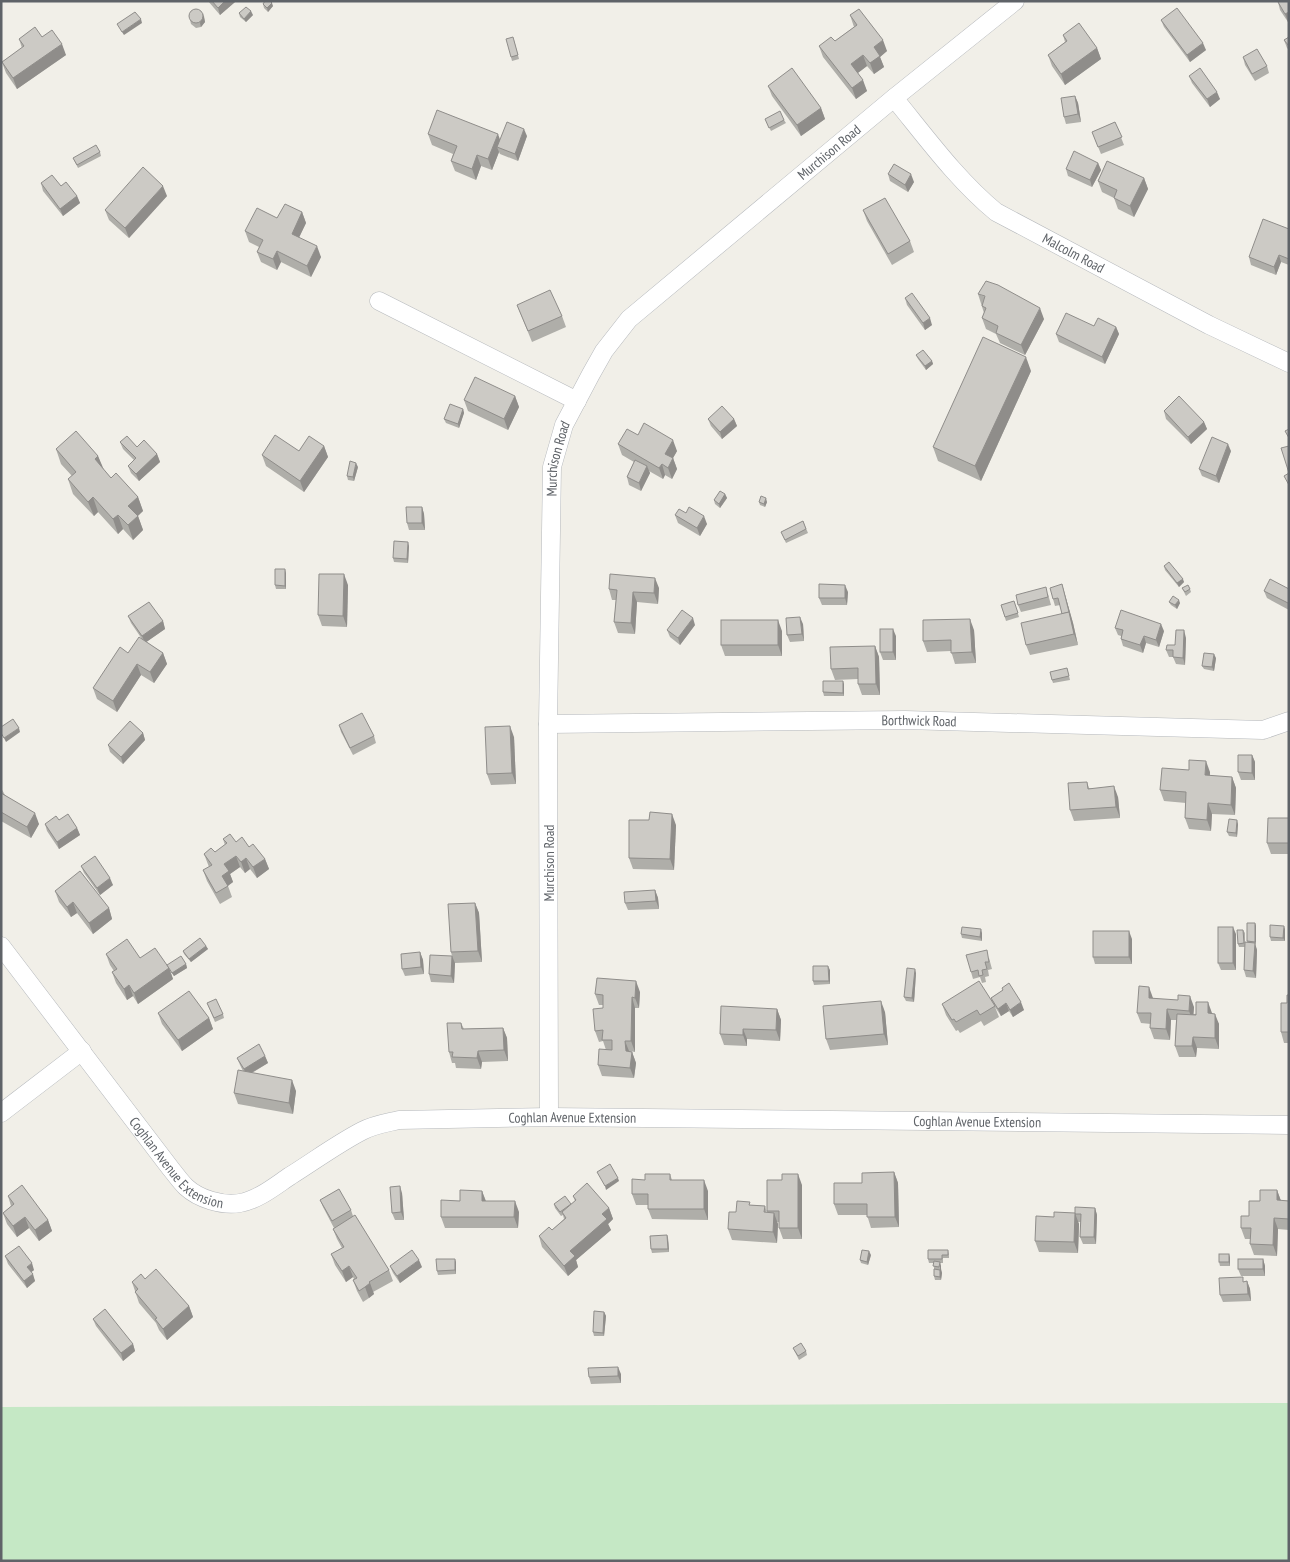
<svg xmlns="http://www.w3.org/2000/svg" width="1290" height="1562" font-family="'PT Sans Narrow',sans-serif">
	<style>
		.grass { fill: #c5e8c5 }
		.lines { fill: none; stroke-linecap: round; stroke-linejoin: round }
		.minor-casing { stroke: #b5b8bc; stroke-width: 19 }
		.minor { stroke: #fff; stroke-width: 18 }
		.wall { fill: #afaea9 }
		.shaded-wall { fill: #8f8d8a }
		.building { fill: #cccac5; stroke: #8f8d8a }
		.labels { text-anchor: middle; dominant-baseline: central; stroke-width: 4.5; stroke-linejoin: round; paint-order: stroke }
		.street-label { font-size: 14px; fill: #5f6368; stroke: #fff }
	</style>
	<rect width="100%" height="100%" fill="#f1efe8"/>
	<path class="grass" d="M1289,1403V1561H1V1407Z"/>
	<g class="lines">
		<defs>
			<g id="minor">
				<path id="s1" d="M894,98C926,137 957,180 996,212L1209,325L1289,363"/>
				<path d="M379,301L577,401"/>
				<path id="s2" d="M548,724L905,720L1263,730L1289,721"/>
				<path id="s3" d="M1,946L171,1169C176,1175 180,1181 186,1187C199,1199 222,1206 240,1203C258,1200 275,1186 290,1176C314,1161 337,1144 362,1131C373,1125 386,1123 399,1120L549,1117L1289,1125"/>
				<path d="M1,1113L82,1051"/>
				<path id="s4" d="M549,1117L548,724L552,467L564,425L591,374L604,351L629,319L894,98L1015,1"/>
			</g>
		</defs>
		<use href="#minor" class="minor-casing"/>
		<use href="#minor" class="minor"/>
	</g>
	<g class="wall">
		<path d="M208,1H235V2L220,15Z"/>
		<path d="M1289,1L1288,22L1280,10L1278,2Z"/>
		<path d="M263,4L273,6L268,12L264,8Z"/>
		<path d="M239,13L253,15L246,22L240,17Z"/>
		<path d="M850,15L887,51L880,57L884,67L874,74L867,66L858,73L867,91L856,99L823,57L819,46L835,41L854,27Z"/>
		<path d="M204,16L205,22L201,27L196,28L191,24L190,20Z"/>
		<path d="M1161,20L1206,50L1190,62L1164,27Z"/>
		<path d="M1063,35L1097,48L1101,59L1065,85L1052,66L1048,55L1065,42Z"/>
		<path d="M42,37L66,55L17,89L6,73L2,62L22,48L19,39Z"/>
		<path d="M1289,37V50L1287,48L1284,40Z"/>
		<path d="M514,40L519,59L512,61L511,57Z"/>
		<path d="M1243,57L1267,66L1269,73L1255,81L1245,65Z"/>
		<path d="M1189,76L1220,99L1210,107L1192,83Z"/>
		<path d="M768,86L821,108L825,119L801,136L772,96Z"/>
		<path d="M1075,96L1078,103L1081,122L1066,124L1064,117Z"/>
		<path d="M765,119L784,120L786,123L771,131Z"/>
		<path d="M1115,122L1124,145L1101,154L1092,132Z"/>
		<path d="M428,134L500,140L527,136L518,161L500,154L499,152L492,170L481,166L476,180L455,171L451,161L453,154L432,145Z"/>
		<path d="M100,152L101,156L78,168L73,158Z"/>
		<path d="M1098,163L1101,170L1092,187L1068,176L1066,169Z"/>
		<path d="M888,174L914,182L908,192L890,181Z"/>
		<path d="M1144,178L1148,189L1134,217L1118,209L1114,198L1102,192L1098,181Z"/>
		<path d="M41,183L61,186L77,196L80,203L63,216L43,191Z"/>
		<path d="M167,196L129,238L109,220L105,210Z"/>
		<path d="M863,210L910,241L914,252L892,265L867,221Z"/>
		<path d="M302,212L306,223L299,237L321,257L311,277L281,262L277,270L261,262L257,252L259,247L249,242L245,231L277,218Z"/>
		<path d="M1289,229V265L1281,262L1276,275L1251,265L1249,257Z"/>
		<path d="M978,294L1044,319L1025,355L1000,343L996,334L986,329L982,318L984,313Z"/>
		<path d="M905,298L932,325L925,330L907,305Z"/>
		<path d="M517,305L562,316L566,327L532,342Z"/>
		<path d="M1116,327L1119,334L1105,364L1059,342L1056,334Z"/>
		<path d="M916,355L932,361L933,364L926,370L918,359Z"/>
		<path d="M1031,371L981,481L938,461L933,447Z"/>
		<path d="M515,396L519,407L508,430L468,411L464,400Z"/>
		<path d="M463,409L464,413L459,428L446,423L444,419Z"/>
		<path d="M1164,411L1204,422L1207,429L1191,444L1166,419Z"/>
		<path d="M708,419H734L737,426L722,439L711,426Z"/>
		<path d="M638,435L677,451L673,458L677,469L672,479L665,475L663,479L649,471L650,473L641,491L629,485L627,477L634,462L622,455L618,444Z"/>
		<path d="M120,442L157,454L160,462L139,481L131,473L128,466L134,460L123,449Z"/>
		<path d="M324,446L328,457L304,492L266,466L262,455L299,451Z"/>
		<path d="M56,449L98,456L103,469L111,478L138,497L143,511L138,516L143,530L133,540L123,529L118,534L98,512L94,516L73,494L68,479L72,476L61,464Z"/>
		<path d="M1231,451L1219,483L1202,476L1199,469Z"/>
		<path d="M358,467L354,481L348,480L347,476Z"/>
		<path d="M725,494L727,498L720,508L715,504L714,500Z"/>
		<path d="M759,502H767L765,507L760,505Z"/>
		<path d="M422,507L424,514L425,530H409L407,523Z"/>
		<path d="M686,513L707,524L700,536L678,523L675,515Z"/>
		<path d="M803,521L808,533L786,543L781,532Z"/>
		<path d="M409,546L408,563L394,562L393,558Z"/>
		<path d="M1164,566L1184,582L1179,587L1165,570Z"/>
		<path d="M286,573V589H276L275,585Z"/>
		<path d="M1062,584L1073,623L1078,645L1030,655L1026,645L1062,614L1060,605L1055,606L1053,599Z"/>
		<path d="M348,585L347,627L322,626L318,615Z"/>
		<path d="M659,588L658,604L637,602L635,634L618,633L614,622L616,600H612L609,589Z"/>
		<path d="M1182,588L1190,589L1191,592L1186,596Z"/>
		<path d="M1289,589V610L1267,598L1264,591Z"/>
		<path d="M848,592L847,605H822L819,598Z"/>
		<path d="M1048,594L1051,605L1021,612L1018,605Z"/>
		<path d="M1014,601L1019,617L1006,621L1001,605Z"/>
		<path d="M1169,602L1180,603L1177,609L1171,605Z"/>
		<path d="M128,616L163,621L165,629L146,642L163,653L167,664L154,683L141,675L117,712L97,699L93,688L142,639L131,623Z"/>
		<path d="M803,624L804,641L790,642L787,635Z"/>
		<path d="M695,625L680,645L670,637L667,630Z"/>
		<path d="M1115,628L1164,631L1159,647L1146,643L1143,653L1123,646L1121,639V636L1118,635Z"/>
		<path d="M974,630L976,663L955,664L951,651L927,652L923,641Z"/>
		<path d="M782,631V656H725L721,645Z"/>
		<path d="M896,636V660H883L880,652Z"/>
		<path d="M1186,638L1185,665L1176,664L1173,657H1169L1166,650Z"/>
		<path d="M875,646L879,657L880,695H862L858,684V679L835,680L831,669Z"/>
		<path d="M1216,658L1214,671L1204,669L1202,666Z"/>
		<path d="M1067,668L1070,680L1053,683L1052,680Z"/>
		<path d="M844,684V696H824L823,692Z"/>
		<path d="M339,725L374,736L376,743L353,755L341,732Z"/>
		<path d="M143,733L145,740L123,764L110,752L108,745Z"/>
		<path d="M514,737L516,784L491,785L487,774Z"/>
		<path d="M1252,755L1255,762V780H1241L1238,772Z"/>
		<path d="M1210,772V776L1232,777L1236,788L1235,815L1212,814L1211,831L1189,829L1185,818L1186,803L1164,801L1160,790Z"/>
		<path d="M1087,782L1089,788L1118,797L1120,818L1074,821L1070,810Z"/>
		<path d="M1,788L5,795L39,824L31,838L1,821Z"/>
		<path d="M1289,818V854H1271L1267,843Z"/>
		<path d="M59,820L77,828L80,835L59,849L47,831L45,824Z"/>
		<path d="M649,820L676,825L674,870L633,869L629,858Z"/>
		<path d="M1238,824L1237,837L1229,836L1227,832Z"/>
		<path d="M223,839L236,842L249,847L265,859L269,869L257,878L250,869L245,873L240,867L230,874L233,882L228,886L232,897L220,904L207,881L203,870L209,867L204,854L215,852L225,845Z"/>
		<path d="M81,866L113,885L100,895L84,873Z"/>
		<path d="M655,890L658,898L659,909L628,910L625,903Z"/>
		<path d="M55,891L109,908L112,919L93,934L77,913L71,917L59,902Z"/>
		<path d="M475,903L479,913L482,962L455,963L454,983L431,982L429,974L452,956L451,952Z"/>
		<path d="M1255,923L1256,926L1255,945L1257,950L1256,978L1246,977L1244,970L1245,947H1239L1238,944L1243,930L1245,933V942H1247Z"/>
		<path d="M1285,929V941H1271L1270,937Z"/>
		<path d="M982,933V941L962,938L961,934Z"/>
		<path d="M1236,934V970H1221L1218,963Z"/>
		<path d="M1132,939V964H1095L1093,957Z"/>
		<path d="M206,946L208,949L191,962L184,954L183,951Z"/>
		<path d="M420,952L423,960L424,974L405,976L402,969Z"/>
		<path d="M106,954L140,958L168,966L186,964L187,968L174,976L170,970L173,979L138,1004L133,996L127,1000L116,983L112,972L114,971L110,965Z"/>
		<path d="M989,958L992,969L988,970L989,976L985,977L986,982L982,983L980,977L973,979L971,972Z"/>
		<path d="M830,970V984L814,985L813,981Z"/>
		<path d="M916,973L914,1002L906,1001L904,997Z"/>
		<path d="M1002,988L1024,1010L1013,1017L1009,1011L1001,1016L995,1007L999,1017L984,1026L981,1021L960,1033L958,1030L956,1031L946,1015L942,1004H993L991,998L1003,990Z"/>
		<path d="M640,992L639,1008H635V1052L629,1051L632,1052L636,1063L634,1078L602,1076L598,1065L606,1050L603,1041L599,1042L595,1031L603,1008V1005H599L595,994Z"/>
		<path d="M1289,995V1043H1284L1281,1032Z"/>
		<path d="M1153,998L1194,1007L1193,1014L1212,1013L1219,1024V1049L1197,1048L1196,1057H1179L1175,1046L1176,1020H1171L1170,1040L1154,1039L1150,1028L1151,1024L1141,1023L1137,1013Z"/>
		<path d="M207,1003L223,1014L224,1018L215,1022Z"/>
		<path d="M777,1009L781,1020L780,1041L747,1039V1046L724,1045L720,1034Z"/>
		<path d="M885,1012L888,1045L830,1050L826,1039Z"/>
		<path d="M158,1013L209,1018L213,1029L182,1051L162,1024Z"/>
		<path d="M461,1023L464,1029L503,1028L507,1038L508,1061L482,1062L481,1069L456,1068L455,1063H452L449,1052Z"/>
		<path d="M265,1056L268,1063L252,1073L296,1091L293,1114L238,1104L234,1093L243,1071L240,1065L237,1058Z"/>
		<path d="M894,1172L898,1183L899,1227L871,1228L867,1215H838L834,1204L862,1183Z"/>
		<path d="M670,1174L672,1180L708,1191V1220L652,1219L648,1209V1205H636L632,1194L645,1180Z"/>
		<path d="M782,1180L802,1185V1239H783L779,1228V1222H777L778,1224L777,1243L732,1240L728,1229L736,1212L751,1205L765,1206L767,1213V1211Z"/>
		<path d="M1277,1190L1281,1201H1289V1230L1278,1229L1277,1256L1254,1255L1250,1244L1251,1239H1245L1241,1228L1260,1201Z"/>
		<path d="M482,1191L486,1201L519,1212L518,1228H445L441,1217L460,1201Z"/>
		<path d="M402,1193L404,1220H395L392,1213Z"/>
		<path d="M8,1196L48,1220L52,1231L39,1241L29,1228L17,1237L7,1224L3,1213L11,1206Z"/>
		<path d="M573,1196L609,1208L613,1219L608,1224L611,1230L576,1260L578,1267L568,1276L542,1247L539,1236L552,1230L564,1219L563,1215L561,1216L555,1208L554,1204H571L575,1201Z"/>
		<path d="M320,1200L351,1210L353,1216L389,1270L393,1281L373,1292L374,1294L369,1298L363,1302L357,1291L353,1280L354,1279L353,1277L346,1282L335,1265L331,1254L342,1248L337,1239L333,1229L334,1228L323,1207Z"/>
		<path d="M1095,1208L1097,1215L1096,1244H1083L1080,1237L1081,1222H1078L1079,1224L1078,1253L1039,1252L1035,1241L1054,1217L1074,1213Z"/>
		<path d="M667,1235L668,1238L669,1252L652,1253L651,1249Z"/>
		<path d="M948,1250L949,1254V1258H943V1263H940L942,1273L941,1280H935L934,1276V1263H929L928,1259Z"/>
		<path d="M1229,1254L1230,1258V1266H1220L1219,1262Z"/>
		<path d="M871,1255L868,1265L861,1263L860,1260Z"/>
		<path d="M5,1256L34,1270L31,1272L35,1281L27,1288L8,1264Z"/>
		<path d="M1263,1259L1265,1266V1276H1241L1238,1269Z"/>
		<path d="M456,1262V1274L438,1275L437,1271Z"/>
		<path d="M390,1266L422,1267L400,1283L393,1273Z"/>
		<path d="M1247,1281L1250,1289L1251,1301L1223,1302L1220,1295Z"/>
		<path d="M132,1282L189,1306L193,1317L167,1340L159,1330L156,1323L139,1303Z"/>
		<path d="M604,1312L606,1316L604,1336H594L593,1332Z"/>
		<path d="M93,1319L133,1344L135,1351L123,1361L96,1326Z"/>
		<path d="M793,1348L806,1351L807,1355L799,1360Z"/>
		<path d="M621,1374V1383L591,1384L589,1377Z"/>
	</g>
	<g class="shaded-wall">
		<path d="M225,1L235,2L220,15L218,8Z"/>
		<path d="M272,3L273,6L268,12L267,8Z"/>
		<path d="M251,11L253,15L246,22L244,19Z"/>
		<path d="M1289,12V21L1288,22L1285,14Z"/>
		<path d="M203,13L205,22L201,27L200,23Z"/>
		<path d="M141,19L142,23L124,35L122,32Z"/>
		<path d="M883,40L887,51L880,57L884,67L874,74L870,63L874,47Z"/>
		<path d="M1203,43L1206,50L1190,62L1187,55Z"/>
		<path d="M62,44L66,55L17,89L13,78Z"/>
		<path d="M1097,48L1101,59L1065,85L1061,74Z"/>
		<path d="M863,55L867,66L855,75L851,64Z"/>
		<path d="M863,80L867,91L856,99L852,88Z"/>
		<path d="M1217,92L1220,99L1210,107L1207,99Z"/>
		<path d="M1075,96L1078,103L1081,122L1078,114Z"/>
		<path d="M821,108L825,119L801,136L797,125Z"/>
		<path d="M524,129L527,136L518,161L515,154Z"/>
		<path d="M498,134L502,145L497,147L499,152L492,170L488,159Z"/>
		<path d="M477,155L481,166L476,180L472,169Z"/>
		<path d="M1098,163L1101,170L1092,187L1090,180Z"/>
		<path d="M911,174L914,182L908,192L905,185Z"/>
		<path d="M1144,178L1148,189L1134,217L1130,206Z"/>
		<path d="M163,186L167,196L129,238L125,228Z"/>
		<path d="M77,196L80,203L63,216L60,209Z"/>
		<path d="M302,212L306,223L296,244L292,234Z"/>
		<path d="M317,246L321,257L311,277L307,266Z"/>
		<path d="M277,251L281,262L277,270L273,259Z"/>
		<path d="M1279,255L1281,262L1276,275L1274,267Z"/>
		<path d="M1040,308L1044,319L1025,355L1021,345Z"/>
		<path d="M930,318L932,325L925,330L923,323Z"/>
		<path d="M1116,327L1119,334L1105,364L1102,357Z"/>
		<path d="M1026,357L1031,371L981,481L975,466Z"/>
		<path d="M932,361L933,364L926,370L925,366Z"/>
		<path d="M515,396L519,407L508,430L504,419Z"/>
		<path d="M463,409L464,413L459,428L458,424Z"/>
		<path d="M734,419L737,426L722,439L720,432Z"/>
		<path d="M1204,422L1207,429L1191,444L1188,437Z"/>
		<path d="M673,440L677,451L669,465L665,454Z"/>
		<path d="M1228,444L1231,451L1219,483L1216,476Z"/>
		<path d="M324,446L328,457L304,492L300,481Z"/>
		<path d="M157,454L160,462L139,481L136,474Z"/>
		<path d="M98,456L104,470L95,459Z"/>
		<path d="M673,458L677,469L672,479L668,468Z"/>
		<path d="M356,463L358,467L354,481L353,477Z"/>
		<path d="M662,464L665,475L663,479L659,468Z"/>
		<path d="M647,466L650,473L641,491L639,483Z"/>
		<path d="M725,494L727,498L720,508L719,504Z"/>
		<path d="M93,497L98,512L94,516L88,502Z"/>
		<path d="M138,497L143,511L133,520L128,506Z"/>
		<path d="M766,498L767,502L765,507L764,504Z"/>
		<path d="M422,507L424,514L425,530L422,523Z"/>
		<path d="M118,515L123,529L118,534L113,519Z"/>
		<path d="M138,516L143,530L133,540L128,525Z"/>
		<path d="M704,516L707,524L700,536L697,528Z"/>
		<path d="M408,542L409,546L408,563L407,559Z"/>
		<path d="M285,569L286,573V589L285,586Z"/>
		<path d="M344,574L348,585L347,627L343,616Z"/>
		<path d="M655,578L659,588L658,604L654,593Z"/>
		<path d="M1183,579L1184,582L1179,587L1177,583Z"/>
		<path d="M1062,584L1073,623L1078,645L1074,634Z"/>
		<path d="M845,585L848,592L847,605L845,598Z"/>
		<path d="M633,592L637,602L635,634L631,623Z"/>
		<path d="M1179,600L1180,603L1177,609L1175,605Z"/>
		<path d="M800,617L803,624L804,641L802,634Z"/>
		<path d="M693,618L695,625L680,645L678,638Z"/>
		<path d="M970,619L974,630L976,663L972,652Z"/>
		<path d="M778,620L782,631V656L778,645Z"/>
		<path d="M163,621L165,629L145,643L142,636Z"/>
		<path d="M1161,624L1164,631L1159,647L1156,640Z"/>
		<path d="M893,629L896,636V660L893,652Z"/>
		<path d="M1184,630L1186,638L1185,665L1183,658Z"/>
		<path d="M1144,636L1146,643L1143,653L1140,645Z"/>
		<path d="M875,646L879,657L880,695L876,684Z"/>
		<path d="M163,653L167,664L154,683L150,672Z"/>
		<path d="M1214,654L1216,658L1214,671L1212,667Z"/>
		<path d="M137,664L141,675L117,712L113,701Z"/>
		<path d="M843,681L844,684V696L843,693Z"/>
		<path d="M510,726L514,737L516,784L512,773Z"/>
		<path d="M19,728L20,732L6,742L4,738Z"/>
		<path d="M143,733L145,740L123,764L121,757Z"/>
		<path d="M1252,755L1255,762V780L1252,773Z"/>
		<path d="M1206,761L1210,772L1209,786L1205,775Z"/>
		<path d="M1232,777L1236,788L1235,815L1231,805Z"/>
		<path d="M1114,786L1118,797L1120,818L1116,807Z"/>
		<path d="M1208,803L1212,814L1211,831L1207,820Z"/>
		<path d="M35,813L39,824L31,838L27,827Z"/>
		<path d="M672,814L676,825L674,870L670,859Z"/>
		<path d="M1237,820L1238,824L1237,837L1236,833Z"/>
		<path d="M77,828L80,835L59,849L57,842Z"/>
		<path d="M236,856L240,867L230,874L233,882L226,887L222,876L224,864Z"/>
		<path d="M246,858L250,869L245,873L241,862Z"/>
		<path d="M265,859L269,869L257,878L253,867Z"/>
		<path d="M110,878L113,885L100,895L97,888Z"/>
		<path d="M655,890L658,898L659,909L656,901Z"/>
		<path d="M73,902L77,913L71,917L67,907Z"/>
		<path d="M475,903L479,913L482,962L478,951Z"/>
		<path d="M109,908L112,919L93,934L89,923Z"/>
		<path d="M1255,923L1256,926V945L1255,942Z"/>
		<path d="M1284,926L1285,929V941L1283,938Z"/>
		<path d="M1233,927L1236,934V970L1233,963Z"/>
		<path d="M981,929L982,933V941L980,937Z"/>
		<path d="M1129,931L1132,939V964L1129,957Z"/>
		<path d="M1255,943L1257,950L1256,978L1253,971Z"/>
		<path d="M206,946L208,949L191,962L189,959Z"/>
		<path d="M420,952L423,960L424,974L421,967Z"/>
		<path d="M452,956L455,963L454,983L451,976Z"/>
		<path d="M186,964L187,968L174,976L172,973Z"/>
		<path d="M828,966L830,970V984L829,981Z"/>
		<path d="M169,968L173,979L138,1004L134,993Z"/>
		<path d="M915,969L916,973L914,1002L912,998Z"/>
		<path d="M636,981L640,992L639,1008L635,998Z"/>
		<path d="M129,985L133,996L127,1000L124,989Z"/>
		<path d="M1149,987L1153,998V1009L1149,998Z"/>
		<path d="M1190,996L1194,1007L1193,1022L1189,1011Z"/>
		<path d="M632,997L635,1008V1052L631,1041Z"/>
		<path d="M881,1001L885,1012L888,1045L884,1034Z"/>
		<path d="M1021,1002L1024,1010L1013,1017L1010,1010Z"/>
		<path d="M1208,1002L1212,1013V1024L1208,1013Z"/>
		<path d="M1006,1003L1009,1011L1001,1016L998,1009Z"/>
		<path d="M777,1009L781,1020L780,1041L776,1030Z"/>
		<path d="M1167,1009L1171,1020L1170,1040L1166,1029Z"/>
		<path d="M1215,1014L1219,1024V1049L1215,1038Z"/>
		<path d="M209,1018L213,1029L182,1051L178,1040Z"/>
		<path d="M503,1028L507,1038L508,1061L504,1050Z"/>
		<path d="M743,1029L747,1039V1046L743,1035Z"/>
		<path d="M1193,1037L1197,1048L1196,1057L1192,1046Z"/>
		<path d="M625,1041L629,1051H626Z"/>
		<path d="M478,1051L482,1062L481,1069L477,1058Z"/>
		<path d="M632,1052L636,1063L634,1078L630,1068Z"/>
		<path d="M265,1056L268,1063L246,1076L244,1069Z"/>
		<path d="M292,1080L296,1091L293,1114L289,1103Z"/>
		<path d="M894,1172L898,1183L899,1227L895,1217Z"/>
		<path d="M798,1174L802,1185V1239L798,1228Z"/>
		<path d="M618,1178L619,1181L606,1190L605,1186Z"/>
		<path d="M704,1180L708,1191V1220L704,1209Z"/>
		<path d="M400,1186L402,1193L404,1220L401,1212Z"/>
		<path d="M1277,1190L1281,1201L1277,1200Z"/>
		<path d="M482,1191L486,1202L482,1201Z"/>
		<path d="M515,1201L519,1212L518,1228L514,1217Z"/>
		<path d="M609,1208L613,1219L608,1224L611,1230L576,1260L578,1267L568,1276L564,1266L570,1251L602,1214Z"/>
		<path d="M1095,1208L1097,1215L1096,1244L1094,1237Z"/>
		<path d="M774,1213L778,1224L777,1243L773,1232Z"/>
		<path d="M1075,1213L1079,1224L1078,1253L1074,1242Z"/>
		<path d="M25,1217L29,1228L17,1237L13,1226Z"/>
		<path d="M1274,1218L1278,1229L1277,1256L1273,1245Z"/>
		<path d="M48,1220L52,1231L39,1241L35,1230Z"/>
		<path d="M667,1235L668,1238L669,1252L668,1249Z"/>
		<path d="M869,1251L871,1255L868,1265L867,1262Z"/>
		<path d="M1229,1254L1230,1258V1266L1229,1262Z"/>
		<path d="M455,1259L456,1262V1274L455,1270Z"/>
		<path d="M1263,1259L1265,1266V1276L1263,1269Z"/>
		<path d="M419,1260L422,1267L400,1283L397,1276Z"/>
		<path d="M940,1262L941,1266V1270L942,1273L941,1280L940,1277Z"/>
		<path d="M32,1263L34,1270L29,1274L27,1267Z"/>
		<path d="M349,1266L353,1277L346,1282L342,1271Z"/>
		<path d="M33,1274L35,1281L27,1288L24,1281Z"/>
		<path d="M1247,1281L1250,1289L1251,1301L1248,1294Z"/>
		<path d="M370,1283L374,1294L369,1298L365,1287Z"/>
		<path d="M189,1306L193,1317L167,1340L163,1329Z"/>
		<path d="M604,1312L606,1316L604,1336L603,1333Z"/>
		<path d="M133,1344L135,1351L123,1361L121,1353Z"/>
		<path d="M618,1367L621,1374V1383L618,1376Z"/>
	</g>
	<g class="building">
		<path d="M212,1H225L218,8Z"/>
		<path d="M265,1H270L272,3L267,8L263,4Z"/>
		<path d="M1279,1H1289V12L1285,14L1278,2Z"/>
		<path d="M246,7L251,11L244,19L239,13Z"/>
		<path d="M1177,8L1203,43L1187,55L1161,20Z"/>
		<circle cx="196" cy="16" r="7"/>
		<path d="M859,9L883,40L874,47L880,56L870,63L863,55L851,64L863,80L852,88L819,46L831,37L835,41L857,25L850,15Z"/>
		<path d="M135,12L141,19L122,32L117,24Z"/>
		<path d="M1079,23L1097,48L1061,74L1048,55L1067,41L1063,35Z"/>
		<path d="M35,27L42,37L52,30L62,44L13,78L2,62L24,46L19,39Z"/>
		<path d="M513,37L518,55L511,57L506,39Z"/>
		<path d="M1289,37V46L1284,40Z"/>
		<path d="M1257,49L1267,66L1252,74L1243,57Z"/>
		<path d="M792,68L821,108L797,125L768,86Z"/>
		<path d="M1200,68L1217,92L1207,99L1189,76Z"/>
		<path d="M1075,96L1078,114L1064,117L1061,98Z"/>
		<path d="M437,110L498,134L488,159L477,155L472,169L451,161L457,146L428,134Z"/>
		<path d="M780,111L784,120L769,128L765,119Z"/>
		<path d="M507,122L524,129L515,154L497,147Z"/>
		<path d="M1115,122L1122,137L1098,147L1092,132Z"/>
		<path d="M96,145L100,152L77,165L73,158Z"/>
		<path d="M1074,151L1098,163L1090,180L1066,169Z"/>
		<path d="M1107,161L1144,178L1130,206L1114,198L1117,190L1098,181Z"/>
		<path d="M894,164L911,174L905,185L888,174Z"/>
		<path d="M143,167L163,186L125,228L105,210Z"/>
		<path d="M52,175L61,186L66,182L77,196L60,209L41,183Z"/>
		<path d="M885,198L910,241L888,254L863,210Z"/>
		<path d="M285,204L302,212L292,234L317,246L307,266L277,251L273,259L257,252L263,240L245,231L257,208L277,218Z"/>
		<path d="M1263,219L1289,229V259L1279,255L1274,267L1249,257Z"/>
		<path d="M986,281L998,285L1040,308L1021,345L996,333L998,326L982,318L986,308L982,306L985,296L978,294Z"/>
		<path d="M550,290L562,316L528,331L517,305Z"/>
		<path d="M912,293L930,318L923,323L905,298Z"/>
		<path d="M1066,313L1094,326L1098,318L1116,327L1102,357L1056,334Z"/>
		<path d="M983,337L1026,357L975,466L933,447Z"/>
		<path d="M923,350L932,361L925,366L916,355Z"/>
		<path d="M475,377L515,396L504,419L464,400Z"/>
		<path d="M1179,396L1204,422L1188,437L1164,411Z"/>
		<path d="M450,404L463,409L458,424L444,419Z"/>
		<path d="M722,406L734,419L720,432L708,419Z"/>
		<path d="M644,423L673,440L665,454L673,458L668,468L662,464L659,468L618,444L627,429L638,435Z"/>
		<path d="M1289,429V438L1285,431Z"/>
		<path d="M76,431L98,456L95,459L111,478L116,473L138,497L128,506L138,516L128,525L118,515L113,519L93,497L88,502L68,479L76,472L56,449Z"/>
		<path d="M275,435L299,451L309,436L324,446L300,481L262,455Z"/>
		<path d="M127,436L137,447L144,440L157,454L136,474L128,466L136,458L120,442Z"/>
		<path d="M1212,437L1228,444L1216,476L1199,469Z"/>
		<path d="M1289,446V473L1281,448Z"/>
		<path d="M635,460L647,466L639,483L627,477Z"/>
		<path d="M350,461L356,463L353,477L347,476Z"/>
		<path d="M1289,473V485L1284,476Z"/>
		<path d="M720,491L725,494L719,504L714,500Z"/>
		<path d="M761,496L766,498L764,504L759,502Z"/>
		<path d="M406,507H422V523H407Z"/>
		<path d="M689,507L704,516L697,528L675,515L679,509L686,513Z"/>
		<path d="M803,521L806,529L785,540L781,532Z"/>
		<path d="M394,541L408,542L407,559L393,558Z"/>
		<path d="M1169,562L1183,579L1177,583L1164,566Z"/>
		<path d="M275,569H285V586L275,585Z"/>
		<path d="M319,574H344L343,616L318,615Z"/>
		<path d="M610,574L655,578L654,593L633,592L631,623L614,622L617,590L609,589Z"/>
		<path d="M1270,579L1289,589V602L1288,603L1264,591Z"/>
		<path d="M819,584L845,585V598H819Z"/>
		<path d="M1062,584L1069,612L1062,614L1058,598L1053,599L1050,588Z"/>
		<path d="M1188,585L1190,589L1185,592L1182,588Z"/>
		<path d="M1046,587L1048,597L1018,605L1016,595Z"/>
		<path d="M1173,596L1179,600L1175,605L1169,602Z"/>
		<path d="M1014,601L1018,613L1005,617L1001,605Z"/>
		<path d="M149,602L163,621L142,636L128,616Z"/>
		<path d="M682,610L693,618L678,638L667,630Z"/>
		<path d="M1121,610L1161,624L1156,640L1144,636L1140,645L1121,639L1123,630L1115,628Z"/>
		<path d="M1069,612L1074,634L1026,645L1021,623Z"/>
		<path d="M800,617L802,634L787,635L786,618Z"/>
		<path d="M970,619L972,652L951,653V640L923,641V620Z"/>
		<rect x="721" y="620" width="57" height="25"/>
		<rect x="880" y="629" width="13" height="23"/>
		<path d="M1176,630H1184L1183,658L1173,657V650H1166L1167,645H1175Z"/>
		<path d="M139,637L163,653L150,672L137,664L113,701L93,688L120,647L128,653Z"/>
		<path d="M875,646L876,684H858V668L831,669L830,647Z"/>
		<path d="M1204,653L1214,654L1212,667L1202,666Z"/>
		<path d="M1067,668L1069,676L1052,680L1050,672Z"/>
		<path d="M823,681H843V693L823,692Z"/>
		<path d="M362,713L374,736L350,748L339,725Z"/>
		<path d="M13,719L19,728L4,738L1,733V727Z"/>
		<path d="M130,721L143,733L121,757L108,745Z"/>
		<path d="M510,726L512,773L487,774L485,727Z"/>
		<path d="M1238,755H1252V773L1238,772Z"/>
		<path d="M1189,760L1206,761L1205,775L1232,777L1231,805L1208,803L1207,820L1185,818L1186,792L1160,790L1162,768L1189,770Z"/>
		<path d="M1087,782L1088,789L1114,786L1116,807L1070,810L1068,783Z"/>
		<path d="M1,793L35,813L27,827L1,812Z"/>
		<path d="M650,812L672,814L670,859L629,858V820H649Z"/>
		<path d="M68,814L77,828L57,842L45,824L56,816L59,820Z"/>
		<path d="M1268,818H1289V843H1267Z"/>
		<path d="M1229,819L1237,820L1236,833L1227,832Z"/>
		<path d="M230,834L236,842L242,837L249,847L253,844L265,859L253,867L246,858L241,862L236,856L224,864L229,871L222,876L228,886L216,893L203,870L212,865L204,854L211,848L215,852L227,843L223,839Z"/>
		<path d="M95,856L110,878L97,888L81,866Z"/>
		<path d="M80,871L109,908L89,923L73,902L67,907L55,891Z"/>
		<path d="M655,890L656,901L625,903L624,892Z"/>
		<path d="M475,903L478,951L451,952L448,904Z"/>
		<path d="M1247,923H1255V942L1247,941Z"/>
		<path d="M1270,925L1284,926L1283,938L1270,937Z"/>
		<path d="M962,927L981,929L980,937L961,934Z"/>
		<rect x="1218" y="927" width="15" height="36"/>
		<path d="M1237,930H1243L1244,943L1238,944Z"/>
		<rect x="1093" y="931" width="36" height="26"/>
		<path d="M200,938L206,946L189,959L183,951Z"/>
		<path d="M127,939L140,958L155,948L169,968L134,993L129,985L124,989L112,972L117,969L106,954Z"/>
		<path d="M1245,942L1255,943L1253,971L1244,970Z"/>
		<path d="M987,950L989,962H985L987,969L982,970L983,975L979,976L978,970L971,972L966,955Z"/>
		<path d="M420,952L421,967L402,969L401,954Z"/>
		<path d="M430,955L452,956L451,976L429,974Z"/>
		<path d="M181,956L186,964L172,973L167,965Z"/>
		<path d="M813,966H828L829,981H813Z"/>
		<path d="M907,968L915,969L912,998L904,997Z"/>
		<path d="M597,978L636,981L635,998L632,997L631,1041H625L626,1051L632,1052L630,1068L598,1065L599,1049L612,1050V1040H602L603,1030L595,1031L593,1009L603,1008V995L595,994Z"/>
		<path d="M979,981L995,1006L980,1015L977,1010L956,1022L954,1019L952,1020L942,1004Z"/>
		<path d="M1009,983L1021,1002L1010,1010L1006,1003L998,1009L991,998L1003,990L1002,988Z"/>
		<path d="M1139,986L1149,987V998L1178,1000V995L1190,996L1189,1011L1167,1009L1166,1029L1150,1028L1151,1013H1137Z"/>
		<path d="M189,991L209,1018L178,1040L158,1013Z"/>
		<path d="M1287,995H1289V1032H1281V1003H1287Z"/>
		<path d="M216,999L223,1014L214,1018L207,1003Z"/>
		<path d="M881,1001L884,1034L826,1039L823,1006Z"/>
		<path d="M1196,1002H1208V1013L1215,1014V1038L1193,1037L1192,1046H1175L1177,1014L1196,1015Z"/>
		<path d="M721,1006L777,1009L776,1030L743,1029V1035L720,1034Z"/>
		<path d="M447,1023H461L462,1029L503,1028L504,1050L478,1051L477,1058L452,1057L453,1052H449Z"/>
		<path d="M259,1044L265,1056L244,1069L237,1058Z"/>
		<path d="M238,1070L292,1080L289,1103L234,1093Z"/>
		<path d="M610,1164L618,1178L605,1186L597,1172Z"/>
		<path d="M894,1172L895,1217H867V1204H834V1183H862V1173Z"/>
		<path d="M645,1174H670V1180H704V1209H648V1194H632V1179L645,1180Z"/>
		<path d="M782,1174H798V1228H779V1211H767V1180H782Z"/>
		<path d="M587,1183L609,1208L602,1214L607,1219L570,1251L575,1256L564,1266L539,1236L549,1227L552,1230L566,1218L562,1212L576,1200L573,1196Z"/>
		<path d="M22,1185L48,1220L35,1230L25,1217L13,1226L3,1213L14,1204L8,1196Z"/>
		<path d="M400,1186L401,1212L392,1213L390,1187Z"/>
		<path d="M339,1189L351,1210L332,1221L320,1200Z"/>
		<path d="M460,1190L482,1191V1201H515L514,1217H441V1200L460,1201Z"/>
		<path d="M1260,1190H1277V1200L1289,1201V1219L1274,1218L1273,1245L1250,1244L1251,1228H1241V1216H1249V1201H1260Z"/>
		<path d="M565,1196L571,1204L560,1212L554,1204Z"/>
		<path d="M737,1201L750,1202L749,1205L765,1206L764,1212L774,1213L773,1232L728,1229L729,1212H736Z"/>
		<path d="M1075,1207L1095,1208L1094,1237H1080L1081,1214H1075Z"/>
		<path d="M1054,1212L1075,1213L1074,1242L1035,1241L1036,1216L1054,1217Z"/>
		<path d="M355,1215L389,1270L369,1282L370,1283L365,1287L359,1291L353,1280L357,1278L349,1266L342,1271L331,1254L344,1247L333,1229Z"/>
		<path d="M667,1235L668,1249H651L650,1236Z"/>
		<path d="M19,1246L32,1263L27,1267L33,1274L24,1281L5,1256Z"/>
		<path d="M412,1250L419,1260L397,1276L390,1266Z"/>
		<path d="M862,1250L869,1251L867,1262L860,1260Z"/>
		<path d="M928,1250H948V1255H942V1259H928Z"/>
		<rect x="1219" y="1254" width="10" height="8"/>
		<path d="M436,1259H455V1270L437,1271Z"/>
		<rect x="1238" y="1259" width="25" height="10"/>
		<path d="M934,1261L940,1262L939,1267L933,1266Z"/>
		<path d="M156,1269L189,1306L163,1329L155,1319L157,1318L135,1292L138,1289L132,1282L141,1274L145,1279Z"/>
		<path d="M934,1269L940,1270V1277L934,1276Z"/>
		<path d="M1243,1277V1282L1247,1281L1248,1294L1220,1295L1219,1278Z"/>
		<path d="M105,1309L133,1344L121,1353L93,1319Z"/>
		<path d="M594,1311L604,1312L603,1333L593,1332Z"/>
		<path d="M801,1343L806,1351L798,1356L793,1348Z"/>
		<path d="M618,1367V1376L589,1377L588,1368Z"/>
	</g>
	<g class="labels">
		<g class="street-label">
			<text stroke="none"><textPath href="#s4" startOffset="1079">Murchison Road</textPath></text>
			<text stroke="none"><textPath href="#s1" startOffset="241">Malcolm Road</textPath></text>
			<text stroke="none"><textPath href="#s4" startOffset="659">Murchison Road</textPath></text>
			<text stroke="none"><textPath href="#s2" startOffset="371">Borthwick Road</textPath></text>
			<text transform="translate(549 863) rotate(-90)">Murchison Road</text>
			<text stroke="none"><textPath href="#s3" startOffset="716">Coghlan Avenue Extension</textPath></text>
			<text stroke="none"><textPath href="#s3" startOffset="1121">Coghlan Avenue Extension</textPath></text>
			<text stroke="none"><textPath href="#s3" startOffset="281">Coghlan Avenue Extension</textPath></text>
		</g>
	</g>
	<rect width="1290" height="1562" fill="none" stroke="#5f6368" stroke-width="5"/>
</svg>
